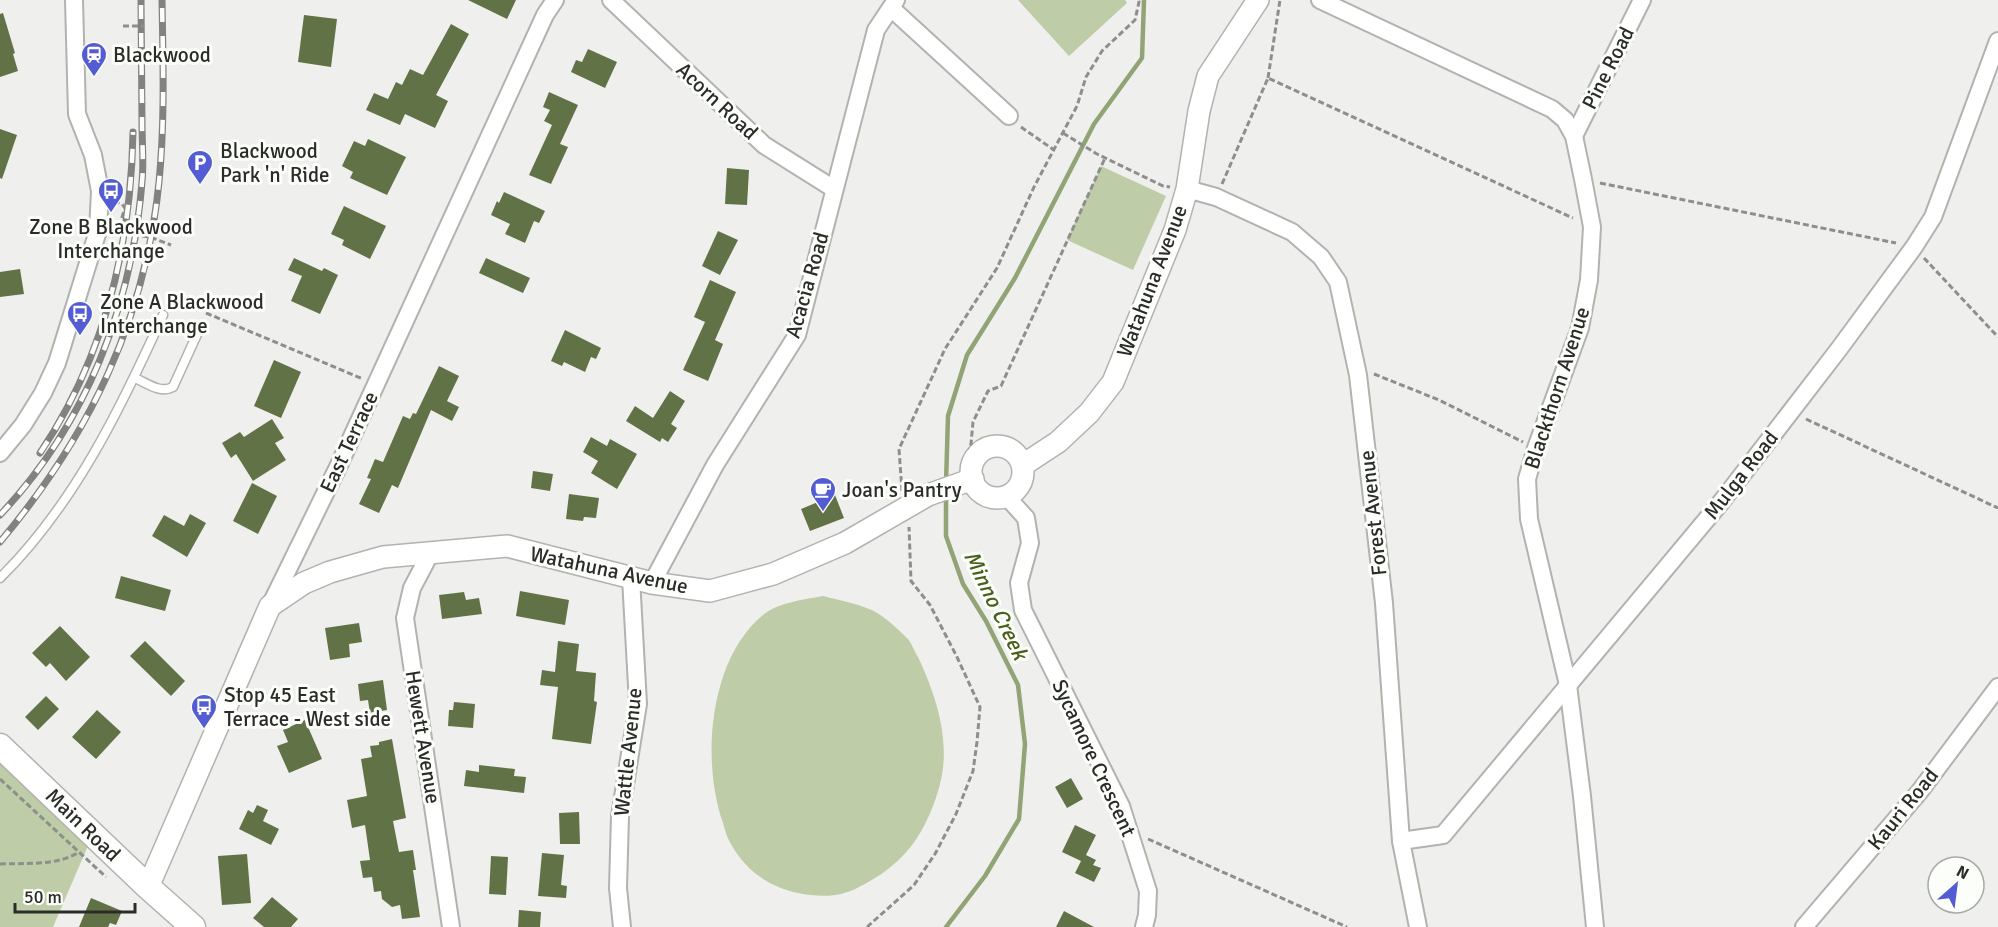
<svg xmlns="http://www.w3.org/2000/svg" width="1998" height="927" font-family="Signika,sans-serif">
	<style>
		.green { fill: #becca8 }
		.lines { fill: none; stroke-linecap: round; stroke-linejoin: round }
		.stream { stroke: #92a476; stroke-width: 4.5 }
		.building { fill: #627247 }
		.service-casing { stroke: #b1b3af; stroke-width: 11 }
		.minor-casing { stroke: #b1b3af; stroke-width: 20 }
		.tertiary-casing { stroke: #b1b3af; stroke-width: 24 }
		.secondary-casing { stroke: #b1b3af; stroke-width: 27 }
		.path { stroke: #8e8e8c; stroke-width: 3; stroke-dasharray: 6 3; stroke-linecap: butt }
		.service { stroke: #fff; stroke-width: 8 }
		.minor { stroke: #fff; stroke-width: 16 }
		.tertiary { stroke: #fff; stroke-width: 21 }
		.secondary { stroke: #fff; stroke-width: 24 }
		.rail-casing { stroke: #828280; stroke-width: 7 }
		.rail { stroke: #fcfefa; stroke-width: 4.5; stroke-dasharray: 14; stroke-linecap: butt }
		.path-bridge { stroke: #8e8e8c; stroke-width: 3; stroke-dasharray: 6 3; stroke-linecap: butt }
		.labels { text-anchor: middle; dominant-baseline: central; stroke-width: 6; stroke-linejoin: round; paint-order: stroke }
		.poi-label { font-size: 21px; fill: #2b2b2a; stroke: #fcfefa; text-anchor: start }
		.street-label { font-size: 21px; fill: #2b2b2a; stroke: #fcfefa }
		.water-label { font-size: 22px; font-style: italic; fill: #495f1a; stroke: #fcfefa }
	</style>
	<rect width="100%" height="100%" fill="#eff0ed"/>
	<g class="green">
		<path d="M1018,0H1125L1127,3L1069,56Z"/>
		<path d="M1101,166L1166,196L1133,270L1067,240Z"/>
		<path d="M823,596C841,601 863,604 879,614C888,620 899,630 907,638C912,643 914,651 918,657C935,693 949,735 942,775C939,791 933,808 926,822C911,853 889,872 859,887C840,898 819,897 798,893C769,887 745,870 731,844C727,838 725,830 723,823C701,761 709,659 763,615C779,602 803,600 823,596Z"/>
		<path d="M0,746L93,834L53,927H0Z"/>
	</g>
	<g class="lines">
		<g class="stream">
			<path d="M946,483L948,416L967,355L1015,278L1094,124L1142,58L1144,0"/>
			<path d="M946,927L985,876L1019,819L1025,744L1018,685L986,621L963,584L946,536V494"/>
		</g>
	</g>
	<g class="building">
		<path d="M468,0H516L507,19Z"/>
		<path d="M3,13L15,53L13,54L18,71L0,77V14Z"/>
		<path d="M304,15L337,19L331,67L298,62Z"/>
		<path d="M451,24L469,34L436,95L448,101L435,128L405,114L400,125L366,110L374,93L388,99L396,82L402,85L410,69L423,75Z"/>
		<path d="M588,49L617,62L605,88L571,72L576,60L582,62Z"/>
		<path d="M549,92L578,105L560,144L568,147L551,184L529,175L552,125L544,121L550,110L543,107Z"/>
		<path d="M0,129L17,135L2,179L0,178Z"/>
		<path d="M368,139L406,157L387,195L350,178L353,172L342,166L354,141L365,146Z"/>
		<path d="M727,168L749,170L747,205L725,204Z"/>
		<path d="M504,192L545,211L539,223L534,221L525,243L505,234L510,224L491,215L497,201L499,203Z"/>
		<path d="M344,206L386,226L370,259L342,245L344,240L331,234Z"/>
		<path d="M718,231L738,240L720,275L702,266Z"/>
		<path d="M294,258L322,271L324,268L338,275L320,314L291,301L302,276L288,270Z"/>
		<path d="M486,258L530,278L523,293L479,273Z"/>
		<path d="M20,269L24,294L0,297V272Z"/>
		<path d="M710,280L736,292L715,340L723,344L708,381L683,370L705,322L694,317Z"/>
		<path d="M565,330L601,348L596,359L591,357L585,372L564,362L562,366L551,361Z"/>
		<path d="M274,360L301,372L281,418L254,406Z"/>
		<path d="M439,366L459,376L447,401L459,407L452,421L431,410L398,488L392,485L379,513L359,504L371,479L367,478L375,459L383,462L403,416L410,419L413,413L416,414Z"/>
		<path d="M670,391L685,401L671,424L677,428L668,442L662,438L660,442L626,421L635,406L653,418Z"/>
		<path d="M272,419L284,438L275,443L286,460L253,481L236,454L231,458L222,443L240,432L244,437Z"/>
		<path d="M591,437L607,446L610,439L637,454L617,489L591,473L598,461L583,452Z"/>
		<path d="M533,471L553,474L550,491L531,488Z"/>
		<path d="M252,483L277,496L258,534L233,521Z"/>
		<path d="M569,494L599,498L596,518L584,517L583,521L566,519Z"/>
		<path d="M835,495L844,518L810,531L801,509Z"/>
		<path d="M190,514L206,523L187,557L152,536L164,515L184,526Z"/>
		<path d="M121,576L171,590L165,611L115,598Z"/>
		<path d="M520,591L569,600L565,625L516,616Z"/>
		<path d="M464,592L466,600L479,598L482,614L442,619L439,595Z"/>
		<path d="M359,623L362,642L349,644L350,657L330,660L325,628Z"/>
		<path d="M60,626L90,657L66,681L50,663L46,667L32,653Z"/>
		<path d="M145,641L185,681L171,696L130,656Z"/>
		<path d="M558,641L579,644L576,671L596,673L594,701L597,702L591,744L552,739L558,687L540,685L542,670L555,672Z"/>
		<path d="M383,680L387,710L370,713L368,700L360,701L358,684Z"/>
		<path d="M46,696L59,709L38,730L25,717Z"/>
		<path d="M454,702L475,704L473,728L448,726L449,710H453Z"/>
		<path d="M97,710L121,732L96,759L72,737Z"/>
		<path d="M305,720L322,759L289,773L277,746L288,742L283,730Z"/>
		<path d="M392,739L406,818L393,821L399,852L413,850L416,870H413L420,917L402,919L400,905L392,907L382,899L381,891L374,892L372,877L363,878L360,861L370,860L365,825L352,828L347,800L367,796L361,759L372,757L370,746L379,745V742Z"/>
		<path d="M479,765L515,769L514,776L526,777L524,793L464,786L466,770L479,772Z"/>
		<path d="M1071,778L1083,799L1067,808L1055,787Z"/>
		<path d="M257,805L268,810L263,821L279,829L271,845L239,829L248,810L253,813Z"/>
		<path d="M579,812L580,844H560L559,813Z"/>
		<path d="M1075,825L1096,835L1086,855L1096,860L1093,865L1101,868L1094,882L1075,873L1081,861L1062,852Z"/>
		<path d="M542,853L564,855L561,885L567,886L566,898L538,896Z"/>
		<path d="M247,854L251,903L222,905L218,856Z"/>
		<path d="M491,856L508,857L506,895L489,894Z"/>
		<path d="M272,897L298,919L291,927H264L253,918Z"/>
		<path d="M91,898L122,911L116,925L110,923L108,927H79Z"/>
		<path d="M519,910L541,912L540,927H518Z"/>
		<path d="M1064,911L1094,927H1056Z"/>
	</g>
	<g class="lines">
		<defs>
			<g id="service">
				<path d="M135,378C147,383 160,394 173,387L199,330"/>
				<path d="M0,578C74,505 121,408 163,315"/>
			</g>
			<g id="minor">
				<path d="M611,0L764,145L834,189"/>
				<path d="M1320,0L1552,109L1565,120L1574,136L1583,179L1592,227L1589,280L1580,328L1536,448L1527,479L1529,519L1568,685L1582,796L1595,927"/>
				<path d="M891,8L1009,116"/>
				<path d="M1574,136L1642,0"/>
				<path d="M1187,189L1216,197L1292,232L1321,257L1338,282L1358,375L1384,603L1401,841L1418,927"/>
				<path d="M0,453L23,425L43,393L57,363L98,231L100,191L93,155L77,114L74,0"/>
				<path d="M1006,496L1026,518L1030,543L1019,583L1023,610L1121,806L1148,891L1147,915L1144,927"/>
				<path d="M431,552L412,588L405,618L451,927"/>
				<path d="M652,583L715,465L797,335L876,30L896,0"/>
				<path d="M270,606L339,465L545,15L555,0"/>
				<path d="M1401,841L1443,835L1722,501L1839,349L1914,247L1933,217L1998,41"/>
				<path d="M622,927L618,888L620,816L638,704L631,578"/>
				<path d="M1804,927L1920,791L1998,687"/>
			</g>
			<g id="tertiary">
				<circle cx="997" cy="472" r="26"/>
				<path d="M1023,465L1058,442L1089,413L1113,382L1175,230L1187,189L1199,111L1208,76L1258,0"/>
				<path d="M148,887L270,606L304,583L330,572L383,557L507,546L652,583L710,591L773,574L845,543L928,495L973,479"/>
			</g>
			<path id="secondary" d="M0,746L148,887L193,927"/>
		</defs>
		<use href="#service" class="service-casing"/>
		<use href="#minor" class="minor-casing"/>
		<use href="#tertiary" class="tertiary-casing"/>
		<use href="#secondary" class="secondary-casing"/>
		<g class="path">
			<path d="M1268,78L1280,0"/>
			<path d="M1021,127L1054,150"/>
			<path d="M1063,133L1097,154L1163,186L1170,187"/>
			<path d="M1600,183L1896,243"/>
			<path d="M1222,184L1268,78L1573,218"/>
			<path d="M114,201L122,204L125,208L118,229L119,233L150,237L171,245"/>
			<path d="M1924,258L1998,337"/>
			<path d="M206,313L363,379"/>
			<path d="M1374,374L1439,400L1523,442"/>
			<path d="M1806,419L1998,508"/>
			<path d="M966,463L971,444L973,422L988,391L1001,386L1105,158"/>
			<path d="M902,491L899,449L945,349L997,268L1034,187L1077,106L1086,77L1102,51L1135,20L1139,2L1138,0"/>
			<path d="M0,779L106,877"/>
			<path d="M1148,839L1347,927"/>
			<path d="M0,864C24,863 58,866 79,852"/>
			<path d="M867,927L914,885L935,854L956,814L973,771L977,742L980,707L957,657L930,605L911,581L909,527"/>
		</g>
		<use href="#service" class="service"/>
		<use href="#minor" class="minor"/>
		<use href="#tertiary" class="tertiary"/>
		<use href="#secondary" class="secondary"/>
		<defs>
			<g id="rail">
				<path d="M40,453C104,358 131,246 133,132"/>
				<path d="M0,515C86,424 132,306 142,182C144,163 142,143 142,123C142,82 141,41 141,0"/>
				<path d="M0,542C89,436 145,321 159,182C165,121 163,61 162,0"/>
			</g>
		</defs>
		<use href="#rail" class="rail-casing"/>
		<use href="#rail" class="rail"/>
		<path class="path-bridge" d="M123,26H144"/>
	</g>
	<defs>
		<symbol id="station-pin" viewBox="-11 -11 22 30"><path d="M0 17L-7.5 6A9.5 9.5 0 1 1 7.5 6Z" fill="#535cd3" stroke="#fcfefa"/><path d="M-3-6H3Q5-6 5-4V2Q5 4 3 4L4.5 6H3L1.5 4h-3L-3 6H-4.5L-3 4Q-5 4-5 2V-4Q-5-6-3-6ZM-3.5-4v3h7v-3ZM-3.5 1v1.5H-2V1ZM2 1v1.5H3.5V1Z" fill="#fff"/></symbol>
		<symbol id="parking-pin" viewBox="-11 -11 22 30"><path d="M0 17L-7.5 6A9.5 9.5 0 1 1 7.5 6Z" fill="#535cd3" stroke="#fcfefa"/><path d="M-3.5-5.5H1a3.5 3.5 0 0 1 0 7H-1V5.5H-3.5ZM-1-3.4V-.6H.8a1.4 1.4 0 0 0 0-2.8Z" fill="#fff"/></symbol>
		<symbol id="bus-pin" viewBox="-11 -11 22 30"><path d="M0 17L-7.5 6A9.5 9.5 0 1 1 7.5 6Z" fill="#535cd3" stroke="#fcfefa"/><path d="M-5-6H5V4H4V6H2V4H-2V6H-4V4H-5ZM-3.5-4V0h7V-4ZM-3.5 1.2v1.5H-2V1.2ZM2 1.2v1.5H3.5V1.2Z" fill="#fff"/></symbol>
		<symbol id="cafe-pin" viewBox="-11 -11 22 30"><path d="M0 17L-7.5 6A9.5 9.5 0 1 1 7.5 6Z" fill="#535cd3" stroke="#fcfefa"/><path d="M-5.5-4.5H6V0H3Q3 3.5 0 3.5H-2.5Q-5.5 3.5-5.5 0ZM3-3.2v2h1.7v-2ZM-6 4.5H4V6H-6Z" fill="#fff"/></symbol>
	</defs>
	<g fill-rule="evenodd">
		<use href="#station-pin" x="79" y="40" width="30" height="40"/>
		<use href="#parking-pin" x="185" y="148" width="30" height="40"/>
		<use href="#bus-pin" x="96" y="176" width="30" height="40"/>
		<use href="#bus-pin" x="65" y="299" width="30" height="40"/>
		<use href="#cafe-pin" x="808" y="475" width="30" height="40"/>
		<use href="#bus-pin" x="189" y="692" width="30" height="40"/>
	</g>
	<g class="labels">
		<g class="poi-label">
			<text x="113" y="55">Blackwood</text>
			<text x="220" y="151">Blackwood<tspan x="220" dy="24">Park 'n' Ride</tspan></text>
			<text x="111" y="227" text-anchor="middle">Zone B Blackwood<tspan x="111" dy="24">Interchange</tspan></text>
			<text x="100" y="302">Zone A Blackwood<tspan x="100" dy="24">Interchange</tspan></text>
			<text x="842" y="490">Joan's Pantry</text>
			<text x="224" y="695">Stop 45 East<tspan x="224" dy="24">Terrace - West side</tspan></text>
		</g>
		<g class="street-label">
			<text transform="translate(1608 68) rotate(-63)">Pine Road</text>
			<text transform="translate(717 101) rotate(43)">Acorn Road</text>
			<text transform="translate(1152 281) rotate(-69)">Watahuna Avenue</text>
			<text transform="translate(807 285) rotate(-74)">Acacia Road</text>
			<text transform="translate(1557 388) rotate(-72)">Blackthorn Avenue</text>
			<text transform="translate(349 442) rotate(-65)">East Terrace</text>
			<text transform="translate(1741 475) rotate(-52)">Mulga Road</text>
			<text transform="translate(1373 513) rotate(-96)">Forest Avenue</text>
			<text transform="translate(609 570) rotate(12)">Watahuna Avenue</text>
			<text transform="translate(423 737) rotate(81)">Hewett Avenue</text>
			<text transform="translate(628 752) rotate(-84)">Wattle Avenue</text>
			<text transform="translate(1094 758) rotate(65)">Sycamore Crescent</text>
			<text transform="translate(1903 809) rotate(-51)">Kauri Road</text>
			<text transform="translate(83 825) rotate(44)">Main Road</text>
		</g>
		<g class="water-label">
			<text transform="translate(996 605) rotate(64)">Minno Creek</text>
		</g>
	</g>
	<g transform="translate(1956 885) rotate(28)"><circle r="28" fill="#fcfefa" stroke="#a8aaa7" stroke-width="1.5"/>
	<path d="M0-4.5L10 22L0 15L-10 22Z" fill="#535cd3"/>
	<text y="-9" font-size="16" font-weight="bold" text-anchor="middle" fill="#2b2b2a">N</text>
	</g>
	<path d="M15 903v9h120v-9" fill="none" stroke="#2b2b2a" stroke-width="3"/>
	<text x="24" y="903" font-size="18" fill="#2b2b2a" stroke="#fcfefa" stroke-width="4.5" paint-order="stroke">50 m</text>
</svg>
